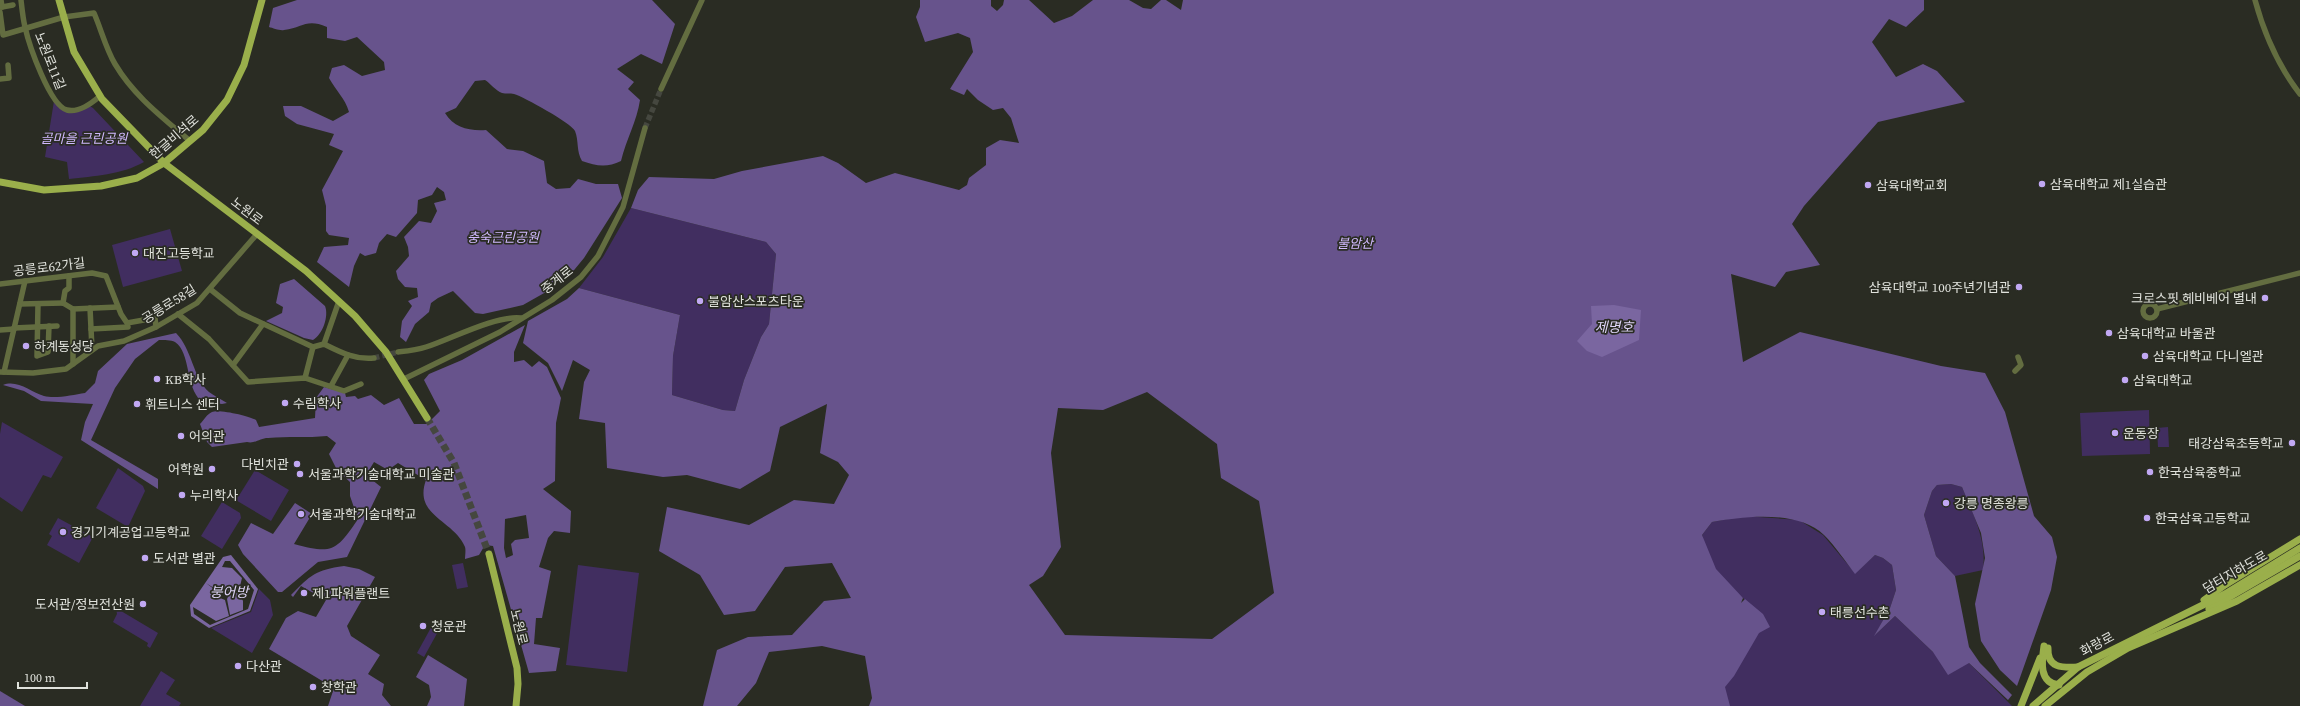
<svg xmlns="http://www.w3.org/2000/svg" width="2300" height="706" font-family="'Source Serif 4','Noto Sans KR',serif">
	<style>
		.green { fill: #412e60 }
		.forest { fill: #67538c; fill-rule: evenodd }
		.water { fill: #7a66a0 }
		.pier { fill: #2a2c23; fill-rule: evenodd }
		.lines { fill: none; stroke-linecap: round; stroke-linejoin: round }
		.minor-tunnel { stroke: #45473f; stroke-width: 5.5; stroke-dasharray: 5.5 3; stroke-linecap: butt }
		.major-tunnel { stroke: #45473f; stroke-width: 7; stroke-dasharray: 7 3.5; stroke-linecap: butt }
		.minor { stroke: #636d40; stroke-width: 5.5 }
		.major { stroke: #9aaf4b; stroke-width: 7 }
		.poi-dot { fill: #c1a8f3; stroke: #2a2c23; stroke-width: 1.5 }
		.labels { text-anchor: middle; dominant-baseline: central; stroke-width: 3.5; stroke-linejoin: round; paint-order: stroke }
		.street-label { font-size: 13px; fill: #e0e2dc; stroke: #2a2c23 }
		.park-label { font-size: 13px; font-style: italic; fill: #d0b9fe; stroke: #2a2c23 }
		.poi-label { font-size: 13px; fill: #e0e2dc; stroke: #2a2c23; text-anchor: start }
		.water-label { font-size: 14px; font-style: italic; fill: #dcd2f4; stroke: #2a2c23 }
	</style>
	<rect width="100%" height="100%" fill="#2a2c23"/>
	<g class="green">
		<path d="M54,101L68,111L88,105L93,108L144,162C121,175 94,176 69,179L67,162L45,157Z"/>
		<path d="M631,208L766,242L776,254L769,324L761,337L744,380L735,411L723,410L672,395L673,356L680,315L579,288L603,257Z"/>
		<path d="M170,229L182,271L123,287L112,245Z"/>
		<path d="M2149,410L2150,454L2082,456L2080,413Z"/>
		<path d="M2,422L63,457L51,478L43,475L22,512L0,497V434Z"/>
		<path d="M2168,427L2169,447H2158L2157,428Z"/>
		<path d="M118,468L143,486L145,491L128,527L96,508Z"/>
		<path d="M255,470L289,490L271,521L234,499V497L240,494Z"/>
		<path d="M1951,484L1962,487C1973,514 1987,540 1983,570L1955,576L1936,556L1924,515L1932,491L1937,485Z"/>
		<path d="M222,502L240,513L241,518L222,549L201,536Z"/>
		<path d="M1744,516L1799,520L1823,535L1855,573L1875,555L1883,558L1892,565L1896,590L1890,608L1875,635L1895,616L1933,652L1969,663L2012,706H1709L1764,620L1743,598L1712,574L1702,535L1712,522Z"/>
		<path d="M58,518L93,537L79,563L47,545L52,536L49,534Z"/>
		<path d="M463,563L468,587L457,589L452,565Z"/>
		<path d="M578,565L639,573L627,672L566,665Z"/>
		<path d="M259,589L270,600L273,615L252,653L211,628L251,612Z"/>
		<path d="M116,608L158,633L150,648L147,646L148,643L113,622L117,614Z"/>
		<path d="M433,624L440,628L424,657L417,653Z"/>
		<path d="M161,671L175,680L166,694L181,703L179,706H140Z"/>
	</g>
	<g class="forest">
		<path d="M297,0H652L675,24L662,64L641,54L617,69L634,82L628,89L640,100C637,121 626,140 621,161C607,168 596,166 582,161C576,151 579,141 575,131C571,123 524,97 514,94C510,93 506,94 502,93C496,91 490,83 485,80L475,81L456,108L445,113C454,128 469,131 486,130L507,149L523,151L544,161L547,183L556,189L570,188L578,179L596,184H618L622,198L584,258L570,275L552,284L546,292L523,305L483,314L475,313L453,291L438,298L431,303L429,312L415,324L406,342L400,337L402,321L412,306L408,301L418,297L417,288L405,287L398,279L396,271L409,256L408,247L404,237L419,221L431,223L437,211L434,203L446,200L444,192L437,187L432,195L418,200L417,213L396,237L387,234L379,243L376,253L365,256L360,253L354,266L349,287L317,262L324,247L348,245L349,238L329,235L326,231V206L322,190L343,151L329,145L334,134L297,124L285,116L283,106H301L333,121L349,112C345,98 336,91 329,78L332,68L344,65L362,76L385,70L384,62L357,37L345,41L327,38V27C306,18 303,28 284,30C280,31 273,28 269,27L273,8Z"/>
		<path d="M920,0H991V6L997,11L1003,5L1004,0H1029L1054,23L1072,16L1093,0H1129L1143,8L1151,9L1161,0H1166L1181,10L1183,0H1924V10L1906,27L1889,19L1872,42L1896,77L1923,64L1937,71L1965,102L1878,122L1804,206L1792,224L1820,265L1786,272L1775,287L1731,274L1743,362L1800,332L1941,366L1985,373L2005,412L2034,516L2052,537L2057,557L2051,590L2017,686L2000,670L1981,641L1975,604L1985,558L1981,533L1962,487L1951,484L1937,485L1932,491L1924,515L1936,556L1955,576L1969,647L1980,663L2012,695L2008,700L1969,663L1948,675L1933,652L1895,616L1874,636L1890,608L1896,590L1892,565L1883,558L1875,555L1855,574C1845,561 1836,547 1824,535C1798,510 1745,516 1712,522L1702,535L1716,569L1743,598L1741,603L1745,599L1763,614L1770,627L1759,633L1734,676L1725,687L1730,706H869L872,698L865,656L822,646L769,652L756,683L737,706H703L717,650L748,637L792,635L824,601L851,598L832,563L785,567L755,611L724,615L700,575L659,551L667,507L749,525L794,500L834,504L849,475L838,462L820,453L827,404L780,427L770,471L740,489L687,475L663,477L607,468L605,423L579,419L584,382L590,370L573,360L562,391L548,363L523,343L528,321L567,299L579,288L680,315L673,356L672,395L723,410L735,411L744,380L761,337L769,324L776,254L766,242L631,208L638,190L649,177L714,179L742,171L823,156L838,163L866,183L895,173L959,190L967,185L969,178L986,165V148L1000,140L1019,143L1011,118L1003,108L993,110L978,100L967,89L964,95L950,89L973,52L970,38L958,33L925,42L916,17L920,7ZM1147,392L1217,444L1221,478L1259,501L1274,593L1212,639L1065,635L1029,585L1043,576L1061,547L1051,453L1058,408L1103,410Z"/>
		<path d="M294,279L325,306C329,316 323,334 313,340L304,338L266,321L282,313L283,307L276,303L280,284Z"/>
		<path d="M525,325L514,352V362L524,360L532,367L539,361L547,367L561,398L556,423L555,481L543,489L571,511L570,533L554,531L548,538L539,567L551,571L542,618H536L534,644L560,648L556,671L529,673L493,546L485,545L479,555L465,559C465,556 466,550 465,547C454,520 413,516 426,480L398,463L388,470L374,462L366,475L381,487L347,557L318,562L282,592H278L243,554L238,545L251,523L273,534L295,503L312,514L294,544C332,554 336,552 358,519L350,496V482L337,470L329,454L336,443L327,436C307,438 288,436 268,438C260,438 255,444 247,442L212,447L207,442L200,424C204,420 207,414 212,412C219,409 249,416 256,420L259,427L315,418L316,398L324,387L345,393L346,397L355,396L358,399L371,395L384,405L399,398L414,424H427L440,411L424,380L429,374L462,360ZM526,515L529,538L515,540L511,544L513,555L506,558L504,548L505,519Z"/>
		<path d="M176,333C192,349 193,378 209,392C214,396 221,399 227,403L222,404L201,401C185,386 191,353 175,342C171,340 164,340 159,340L135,359L115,388L91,440L158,479V489L81,440L85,422L93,404L41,401L24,391L3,385C17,379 31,392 44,396C55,399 73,395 85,393L95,383L98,371L127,344Z"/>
		<path d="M344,566L359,569L375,577L347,626L351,636L380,655L368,674L384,684L382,695L391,706H328L334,688L269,649L286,618L298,611L316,617L326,600L301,586L293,597L291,595C311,575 315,570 344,566Z"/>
		<path d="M428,655L467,679L464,706H427L431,697L429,685L416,677Z"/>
		<path d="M0,691L25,706H0Z"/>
	</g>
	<g class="water">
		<path d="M1614,305L1641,310L1639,340L1602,357L1587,351L1577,341L1592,324L1591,306Z"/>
		<path d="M231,555L258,589L250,611L209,628L191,616L190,605L223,557Z"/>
	</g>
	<path class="pier" d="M225,561H230L254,590L248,609L210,625L194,614L193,607L216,621L229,616L225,600L220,598L219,593L206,583L220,592L227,590L229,593L239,590L242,578L232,568L222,567ZM239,592L243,601V610L230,615L227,599L229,595Z"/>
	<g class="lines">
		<g class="minor-tunnel">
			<path d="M645,128L661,89"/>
			<path d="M374,358L398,352"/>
		</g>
		<path class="major-tunnel" d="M427,418L454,463L489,554"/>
		<g class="minor">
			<path d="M21,0C22,9 23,19 25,27C29,45 50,106 67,110C79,113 92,103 100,96"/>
			<path d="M2255,0C2264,33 2279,67 2300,94"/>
			<path d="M0,7H2L1,0"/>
			<path d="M2,7L13,5"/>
			<path d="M0,12L3,35L64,17L94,13C101,29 106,49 115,64C134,96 162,117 190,141"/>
			<path d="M0,79L9,78L8,65"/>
			<path d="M661,89L702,0"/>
			<path d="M0,284L92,273L106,276L121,314L127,323L155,318L156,327"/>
			<path d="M210,289L240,313L313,347"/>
			<path d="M63,303L73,309L118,307"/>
			<path d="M63,303L65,291L69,288V276"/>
			<path d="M20,304L63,303"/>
			<path d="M38,304L37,356L48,352L49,326"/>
			<circle cx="2150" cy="311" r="7"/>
			<path d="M90,308L92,349"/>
			<path d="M73,309V364"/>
			<path d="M2157,309L2300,273"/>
			<path d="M178,314L209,339L248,382L305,378L344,391L361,384"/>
			<path d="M14,328L57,326"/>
			<path d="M91,329L128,327"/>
			<path d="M0,330L14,329"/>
			<path d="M324,344L339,301"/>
			<path d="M313,347L324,344C340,352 355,360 374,358"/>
			<path d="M398,352C407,351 417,350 426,347C451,339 496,315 521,318"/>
			<path d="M233,365L263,324"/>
			<path d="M2015,371L2021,365L2018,357"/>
			<path d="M0,372L33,373L66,369L98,346L124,341L156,327L197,303L257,234"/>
			<path d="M4,372L25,281"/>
			<path d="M305,378L313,347"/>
			<path d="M404,379L500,332L552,300L581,277L598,256L623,207L645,128"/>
			<path d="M331,386L348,355"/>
		</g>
		<g class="major">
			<path d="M59,0L74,52L102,99L164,163L306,271L355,316L386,352L427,418"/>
			<path d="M0,182L44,190L101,186L137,178L164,163L203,130L227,100L244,65L262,0"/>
			<path d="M489,554L517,668L518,684L516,706"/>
			<path d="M2204,600L2225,585L2300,539"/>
			<path d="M2209,609L2300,556"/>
			<path d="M2044,646C2042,660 2038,683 2059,685"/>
			<path d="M2048,648C2047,668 2062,668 2078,667"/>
			<path d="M2021,706L2040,658"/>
			<path d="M2033,706L2078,667L2225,594L2300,548"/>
			<path d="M2045,706L2087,672L2128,648L2237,601L2300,565"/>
		</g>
	</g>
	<g class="poi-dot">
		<circle cx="2042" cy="184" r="4"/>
		<circle cx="1868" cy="185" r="4"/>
		<circle cx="135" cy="253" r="4"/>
		<circle cx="2019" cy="287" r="4"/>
		<circle cx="2265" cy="298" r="4"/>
		<circle cx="700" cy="301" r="4"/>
		<circle cx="2109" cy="333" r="4"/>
		<circle cx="26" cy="346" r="4"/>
		<circle cx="2145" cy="356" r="4"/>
		<circle cx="157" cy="379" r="4"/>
		<circle cx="2125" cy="380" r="4"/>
		<circle cx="285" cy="403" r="4"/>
		<circle cx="137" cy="404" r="4"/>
		<circle cx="2115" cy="433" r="4"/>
		<circle cx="181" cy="436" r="4"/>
		<circle cx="2292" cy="443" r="4"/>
		<circle cx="297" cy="464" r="4"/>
		<circle cx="212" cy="469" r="4"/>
		<circle cx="2150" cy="472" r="4"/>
		<circle cx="300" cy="474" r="4"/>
		<circle cx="182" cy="495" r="4"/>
		<circle cx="1946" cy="503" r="4"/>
		<circle cx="301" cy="514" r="4"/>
		<circle cx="2147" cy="518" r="4"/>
		<circle cx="63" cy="532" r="4"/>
		<circle cx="145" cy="558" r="4"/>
		<circle cx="304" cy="593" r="4"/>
		<circle cx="143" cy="604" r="4"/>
		<circle cx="1822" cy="612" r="4"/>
		<circle cx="423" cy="626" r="4"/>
		<circle cx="238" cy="666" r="4"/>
		<circle cx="313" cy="687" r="4"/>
	</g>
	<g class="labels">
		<g class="street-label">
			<text transform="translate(50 61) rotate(68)">노원로11길</text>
			<text transform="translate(174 137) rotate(-41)">한글비석로</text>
			<text transform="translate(247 211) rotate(37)">노원로</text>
			<text transform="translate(49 267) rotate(-7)">공릉로62가길</text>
			<text transform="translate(557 280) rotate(-38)">중계로</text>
			<text transform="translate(169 304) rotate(-32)">공릉로58길</text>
			<text transform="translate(2235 572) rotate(-30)">담터지하도로</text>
			<text transform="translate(519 627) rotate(76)">노원로</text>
			<text transform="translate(2097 644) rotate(-28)">화랑로</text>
		</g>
		<g class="park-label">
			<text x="84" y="138">골마을 근린공원</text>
			<text x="503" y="237">충숙근린공원</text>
			<text x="1355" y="243">불암산</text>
		</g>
		<g class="poi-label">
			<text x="2050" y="184">삼육대학교 제1실습관</text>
			<text x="1876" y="185">삼육대학교회</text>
			<text x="143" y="253">대진고등학교</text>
			<text x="2011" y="287" text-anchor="end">삼육대학교 100주년기념관</text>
			<text x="2257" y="298" text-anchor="end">크로스핏 헤비베어 별내</text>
			<text x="708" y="301">불암산스포츠타운</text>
			<text x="2117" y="333">삼육대학교 바울관</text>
			<text x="34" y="346">하계동성당</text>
			<text x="2153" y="356">삼육대학교 다니엘관</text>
			<text x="165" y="379">KB학사</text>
			<text x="2133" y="380">삼육대학교</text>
			<text x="293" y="403">수림학사</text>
			<text x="145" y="404">휘트니스 센터</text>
			<text x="2123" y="433">운동장</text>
			<text x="189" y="436">어의관</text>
			<text x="2284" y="443" text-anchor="end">태강삼육초등학교</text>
			<text x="289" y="464" text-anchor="end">다빈치관</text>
			<text x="204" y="469" text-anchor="end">어학원</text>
			<text x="2158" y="472">한국삼육중학교</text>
			<text x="308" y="474">서울과학기술대학교 미술관</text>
			<text x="190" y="495">누리학사</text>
			<text x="1954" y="503">강릉 명종왕릉</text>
			<text x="309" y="514">서울과학기술대학교</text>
			<text x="2155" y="518">한국삼육고등학교</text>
			<text x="71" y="532">경기기계공업고등학교</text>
			<text x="153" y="558">도서관 별관</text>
			<text x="312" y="593">제1파워플랜트</text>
			<text x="135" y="604" text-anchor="end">도서관/정보전산원</text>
			<text x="1830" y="612">태릉선수촌</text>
			<text x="431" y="626">청운관</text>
			<text x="246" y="666">다산관</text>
			<text x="321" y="687">창학관</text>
		</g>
		<g class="water-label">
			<text x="1614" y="327">제명호</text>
			<text x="229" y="592">붕어방</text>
		</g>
	</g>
	<path d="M18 682v6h69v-6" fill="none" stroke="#e0e2dc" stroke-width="2"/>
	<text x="24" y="682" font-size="12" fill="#e0e2dc" stroke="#2a2c23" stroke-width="3" paint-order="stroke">100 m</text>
</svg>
